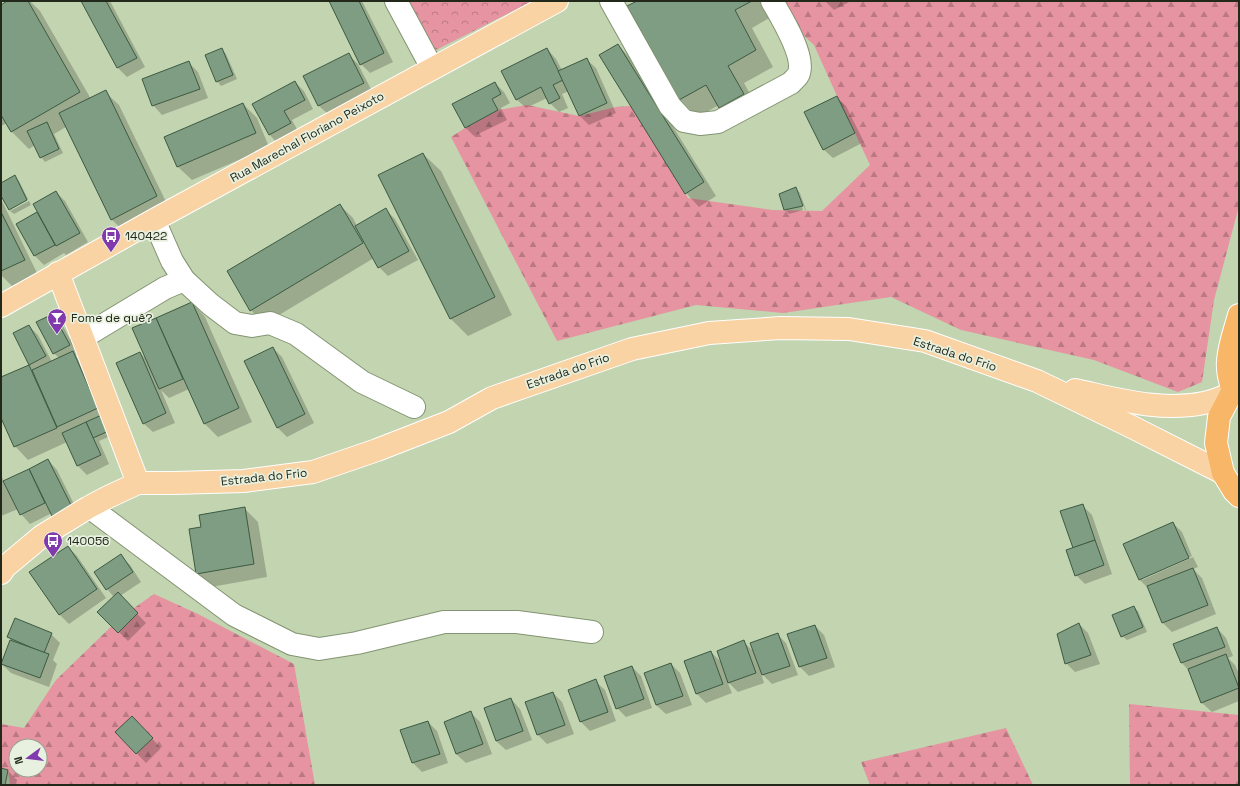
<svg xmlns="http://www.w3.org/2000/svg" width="1240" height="786" font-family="'Space Grotesk',sans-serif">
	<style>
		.forest { fill: url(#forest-firs); fill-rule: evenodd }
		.park { fill: url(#park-crowns) }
		.shadow { fill: #0003 }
		.building { fill: #7e9d82; stroke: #3d5a42 }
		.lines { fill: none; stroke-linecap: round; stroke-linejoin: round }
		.minor-casing { stroke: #839472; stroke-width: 24 }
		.major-casing { stroke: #fff; stroke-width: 24 }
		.highway-casing { stroke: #fff; stroke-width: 24 }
		.minor { stroke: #fff; stroke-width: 22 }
		.major { stroke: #fad3a4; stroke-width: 22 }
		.highway { stroke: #f7b668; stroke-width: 22 }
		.labels { text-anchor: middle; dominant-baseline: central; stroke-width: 3.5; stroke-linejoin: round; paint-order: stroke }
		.street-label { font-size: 12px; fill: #22291b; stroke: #e8f1df }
		.poi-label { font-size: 12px; fill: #22291b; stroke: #e8f1df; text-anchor: start }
	</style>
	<defs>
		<pattern id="forest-firs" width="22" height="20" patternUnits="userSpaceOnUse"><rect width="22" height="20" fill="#e694a1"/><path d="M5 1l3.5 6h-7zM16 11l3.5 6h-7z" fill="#ba7982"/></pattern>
		<pattern id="park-crowns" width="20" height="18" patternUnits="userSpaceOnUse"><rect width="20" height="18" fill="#e694a1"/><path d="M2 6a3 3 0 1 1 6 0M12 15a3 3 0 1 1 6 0" fill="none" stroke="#ba7982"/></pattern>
	</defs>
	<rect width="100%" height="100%" fill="#c2d4b0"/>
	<g class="forest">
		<path d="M778,1H1239V206L1214,300L1202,382L1178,392L1094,360L961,330L891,297L783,313L696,305L557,341L451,137L465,128L498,110L527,105L579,116L616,107L631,106L688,198L772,210L822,211L870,165L855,133L837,96L814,45L790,23Z"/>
		<path d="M154,594L198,614L294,664L315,785H10L8,770L1,768V724L24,728L56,680L120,618ZM16,746H40V770H16Z"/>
		<path d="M1129,704L1239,715V785H1130Z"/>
		<path d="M1006,728L1033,785H870L861,762Z"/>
	</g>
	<path class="park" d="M404,1H533L432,52Z"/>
	<g class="shadow">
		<path d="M9,1H30L40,11L91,99L105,92L119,105L170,210L125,232L111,219L66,127L54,134L63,153L45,162L41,157L35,145L29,149L11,131L7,123L1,126V6Z"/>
		<path d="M82,1H110L145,67L127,77L118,68Z"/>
		<path d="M330,1H362L393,62L370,73L361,64Z"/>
		<path d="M639,1H762L771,17L752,28L773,67L744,83L760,112L737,125L719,105L697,117L680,99Z"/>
		<path d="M825,1H851L834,10Z"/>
		<path d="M618,45L631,59L716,196L699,207L686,193Z"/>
		<path d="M222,49L226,54L237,79L221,86L217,81Z"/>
		<path d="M547,49L556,59L562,70L586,59L596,68L616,113L589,125L580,116L569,91L562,94L568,108L559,112L550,103L547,98L526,108L516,99Z"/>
		<path d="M349,55L358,64L373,93L328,114L318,105Z"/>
		<path d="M189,63L198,72L208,98L162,115L153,105Z"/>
		<path d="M295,82L304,91L313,109L292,120L299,133L278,144L269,134Z"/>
		<path d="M495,83L504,92L510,103L501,108L507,120L474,136L465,127Z"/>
		<path d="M836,97L846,106L864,142L833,158L823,149Z"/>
		<path d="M243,104L257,118L269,147L192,180L178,167L165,138Z"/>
		<path d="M423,154L441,171L512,315L468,336L451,319Z"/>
		<path d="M15,177L19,181L28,199L9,209V210L1,193V184Z"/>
		<path d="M796,189L800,193L806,210H804H805L799,193H797L803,210L789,214L785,209Z"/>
		<path d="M56,192L65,201L88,242L66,255L64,253L44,265L35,256L18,224L38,212Z"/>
		<path d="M1,199L37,273L12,286L1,275Z"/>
		<path d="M29,201L31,205L14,214L10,211Z"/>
		<path d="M340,205L353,218L357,226L386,210L395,219L418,260L388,276L379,267L374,258L264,324L251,310Z"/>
		<path d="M192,303L205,317L252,422L218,437L204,423L189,389L169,398L161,390L175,423L153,432L143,423L140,353L147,360L133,329Z"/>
		<path d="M53,315L62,324L78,354L76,356L86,366L115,434L99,441L109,464L87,475L78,466L67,442L28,460L15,446L1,416V376L2,378L30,365L29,326L38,335L52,362L59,358L54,353Z"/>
		<path d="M273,348L282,357L314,423L287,437L277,427Z"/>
		<path d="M48,460L57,470L80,516L62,525L52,513L30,524L21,514L18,509L1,516V475L4,482Z"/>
		<path d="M1082,505L1092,515L1112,574L1085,584L1076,575Z"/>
		<path d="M244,508L258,522L267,577L211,587L197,574Z"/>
		<path d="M1173,523L1182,532L1192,556L1142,577V580L1193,557L1198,567L1193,569L1202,578L1216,614L1172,632L1163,623L1149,589L1140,580Z"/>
		<path d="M68,547L77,556L106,598L69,624L60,615L31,573Z"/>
		<path d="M121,556L130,565L141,582L120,596L146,623L128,641L99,612L114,597L107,589Z"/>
		<path d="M1134,607L1138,611L1147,632L1127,640L1122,636Z"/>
		<path d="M1079,624L1088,633L1100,664L1075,672L1066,663Z"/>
		<path d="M815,626L824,635L835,667L809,676L800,667L789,635Z"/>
		<path d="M1217,628L1226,638L1233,656L1228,658L1235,665L1239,674V701L1212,712L1202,703L1190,672L1182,663Z"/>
		<path d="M51,634L60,643L53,660L57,664L49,687L11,673L2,664L13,642L8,637Z"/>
		<path d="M777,634L786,643L798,675L772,684L761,673L764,683L738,692L727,681L732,693L706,703L697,694L685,662L711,652L722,663L744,642L754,652Z"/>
		<path d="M671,664L680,673L692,705L666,714L656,705L645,673Z"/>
		<path d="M632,667L641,676L652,708L626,717L617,708Z"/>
		<path d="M595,681L605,690L616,721L590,731L581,722Z"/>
		<path d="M553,693L562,702L574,734L547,744L538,735L527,703Z"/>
		<path d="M511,699L520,709L532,740L506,750L496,741Z"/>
		<path d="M471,713L480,722L492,754L466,763L456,754Z"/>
		<path d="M428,722L437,731L448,763L422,772L413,763L402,731Z"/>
		<path d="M141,727L161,748L146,763L116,732Z"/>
		<path d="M1,769L8,771L17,780L16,785H1Z"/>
	</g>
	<g class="building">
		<path d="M7,1H28L80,92L11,132L1,115V5Z"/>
		<path d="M81,1H106L137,58L117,68Z"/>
		<path d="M329,1H359L384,53L360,65Z"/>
		<path d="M637,1H752L735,10L756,50L728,66L744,94L719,108L706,85L679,100L627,6Z"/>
		<path d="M618,44L704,182L685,194L599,55Z"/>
		<path d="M222,48L233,75L216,82L205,55Z"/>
		<path d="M547,48L563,80L553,85L560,98L549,104L541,87L516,100L501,71Z"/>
		<path d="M349,53L364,83L318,106L303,76Z"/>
		<path d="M587,58L607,103L579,116L558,71Z"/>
		<path d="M189,61L200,89L152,106L142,79Z"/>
		<path d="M295,81L305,100L284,111L291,123L269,135L252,104Z"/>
		<path d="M495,82L501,94L492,99L498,110L465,128L452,104Z"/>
		<path d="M106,90L157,196L111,220L59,113Z"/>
		<path d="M837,96L855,133L823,150L804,112Z"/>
		<path d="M243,103L256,133L177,167L164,137Z"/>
		<path d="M47,122L59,149L40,158L27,131Z"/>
		<path d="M423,153L495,297L450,319L378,175Z"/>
		<path d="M15,175L27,200L9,210L1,196V183Z"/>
		<path d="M796,187L803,206L784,210L779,194Z"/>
		<path d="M56,191L80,233L56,246L33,204Z"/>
		<path d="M340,204L363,243L250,311L227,271Z"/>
		<path d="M386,208L409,251L378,268L355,226Z"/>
		<path d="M1,212L25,260L1,271Z"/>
		<path d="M37,212L55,245L34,256L16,224Z"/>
		<path d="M192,302L239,408L204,424L156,318Z"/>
		<path d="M53,314L70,345L53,354L36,322Z"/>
		<path d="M156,318L183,379L159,389L132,328Z"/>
		<path d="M29,325L46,356L29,365L13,333Z"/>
		<path d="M273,347L305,414L277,428L244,361Z"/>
		<path d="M73,351L98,408L57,427L32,370Z"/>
		<path d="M140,352L166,413L143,424L116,363Z"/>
		<path d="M29,365L57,428L14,447L1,418V377Z"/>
		<path d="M104,414L111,430L93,438L86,422Z"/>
		<path d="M86,422L101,455L77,466L62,433Z"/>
		<path d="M48,459L72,507L52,516L29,469Z"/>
		<path d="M29,469L45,503L20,515L3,481Z"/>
		<path d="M1083,504L1095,540L1073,548L1060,511Z"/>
		<path d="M245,507L254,564L196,574L189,529L201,527L199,515Z"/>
		<path d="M1173,522L1189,558L1139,580L1123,544Z"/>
		<path d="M1095,540L1104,565L1075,576L1066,550Z"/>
		<path d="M68,546L97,589L59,615L29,572Z"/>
		<path d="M121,554L133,572L106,590L94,572Z"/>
		<path d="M1193,568L1208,605L1162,623L1147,586Z"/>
		<path d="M118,592L138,613L118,633L97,612Z"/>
		<path d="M1134,606L1143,627L1121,637L1112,615Z"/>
		<path d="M15,618L52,633L44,653L7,637Z"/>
		<path d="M1079,623L1091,655L1065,664L1057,634Z"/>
		<path d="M815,625L827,658L799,667L787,634Z"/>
		<path d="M1217,627L1225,647L1181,663L1173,644Z"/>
		<path d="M778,633L790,666L762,675L750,643Z"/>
		<path d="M10,640L49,654L40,678L1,664Z"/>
		<path d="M744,640L756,673L728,683L717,651Z"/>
		<path d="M711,651L723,684L696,694L684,661Z"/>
		<path d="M1226,654L1239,688L1201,703L1188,669Z"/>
		<path d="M671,663L683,696L656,705L644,673Z"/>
		<path d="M632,666L644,699L616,709L604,676Z"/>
		<path d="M596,679L608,712L580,722L568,690Z"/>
		<path d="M553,692L565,725L537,735L525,702Z"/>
		<path d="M511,698L523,731L496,741L484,708Z"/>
		<path d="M471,711L483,744L456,754L444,722Z"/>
		<path d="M132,716L153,738L136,754L115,732Z"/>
		<path d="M428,721L440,754L412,763L400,730Z"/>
		<path d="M1,768L8,770L5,785H1Z"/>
	</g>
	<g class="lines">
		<defs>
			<g id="minor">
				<path d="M396,1L432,68"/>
				<path d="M611,1L670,106L684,121L700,124L718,122L791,83C793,80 798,77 799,73C805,55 781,17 772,1"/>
				<path d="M154,220L172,261L184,280L210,304L235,323L252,326L270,323L296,334L362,382L414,407"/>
				<path d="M82,338L165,288L184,280"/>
				<path d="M89,507L234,615L292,644L319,649L357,643L444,622H517L592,632"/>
			</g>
			<g id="major">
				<path d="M58,273L138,483"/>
				<path d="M1,306L154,220L557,1"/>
				<path d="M1075,390C1117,399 1160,412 1204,403C1213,401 1222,397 1231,394"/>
				<path d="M1,573L5,567L42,536L89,507L108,497L138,483H174L244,481L313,472L377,450L449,422L492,398L632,349L709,333L781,328L849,329L925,341L1037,381L1132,427L1223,473"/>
			</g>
			<g id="highway">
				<path d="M1239,385L1231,394L1219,417L1216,443L1223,473L1234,491L1239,496"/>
				<path d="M1233,392C1230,381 1227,371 1228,361C1229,345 1235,330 1239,315"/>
			</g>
		</defs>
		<use href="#minor" class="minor-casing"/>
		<use href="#major" class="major-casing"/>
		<use href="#highway" class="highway-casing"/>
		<use href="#minor" class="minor"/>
		<use href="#major" class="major"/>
		<use href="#highway" class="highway"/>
	</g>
	<defs>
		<symbol id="bus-pin" viewBox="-11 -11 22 30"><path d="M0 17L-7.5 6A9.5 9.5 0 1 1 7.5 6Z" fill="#803aae" stroke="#e8f1df"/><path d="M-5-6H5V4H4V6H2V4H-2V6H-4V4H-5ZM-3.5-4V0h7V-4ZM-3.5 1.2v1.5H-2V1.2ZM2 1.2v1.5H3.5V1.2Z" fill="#fff"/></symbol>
		<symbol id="bar-pin" viewBox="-11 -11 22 30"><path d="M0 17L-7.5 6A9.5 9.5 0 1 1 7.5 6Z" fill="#803aae" stroke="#e8f1df"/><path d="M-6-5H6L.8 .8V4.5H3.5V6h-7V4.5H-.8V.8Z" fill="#fff"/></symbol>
	</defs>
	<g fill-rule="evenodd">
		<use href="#bus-pin" x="100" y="225" width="22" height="30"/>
		<use href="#bar-pin" x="46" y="307" width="22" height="30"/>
		<use href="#bus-pin" x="42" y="530" width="22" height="30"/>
	</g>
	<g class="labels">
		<g class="street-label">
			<text transform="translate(307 137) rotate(-29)">Rua Marechal Floriano Peixoto</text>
			<text transform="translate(955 354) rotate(18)">Estrada do Frio</text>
			<text transform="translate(568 371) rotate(-19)">Estrada do Frio</text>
			<text transform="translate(264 477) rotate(-6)">Estrada do Frio</text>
		</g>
		<g class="poi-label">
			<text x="125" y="236">140422</text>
			<text x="71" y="318">Fome de quê?</text>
			<text x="67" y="541">140056</text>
		</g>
	</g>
	<rect width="1240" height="786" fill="none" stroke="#22291b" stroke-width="4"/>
	<g transform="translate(28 758) rotate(255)"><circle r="19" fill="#e8f1df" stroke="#99a191"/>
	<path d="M0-3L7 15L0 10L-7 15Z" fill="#803aae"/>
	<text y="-6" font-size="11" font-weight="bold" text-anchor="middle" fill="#22291b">N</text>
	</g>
</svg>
